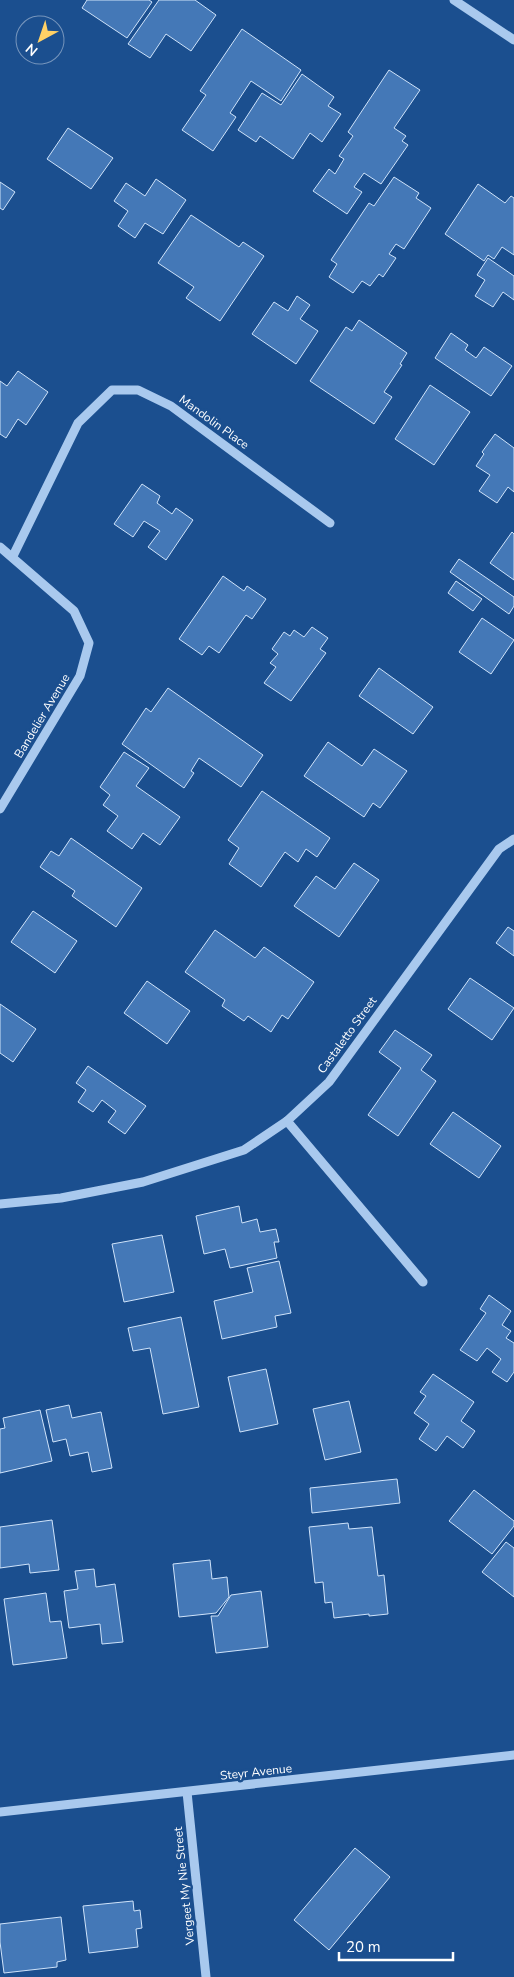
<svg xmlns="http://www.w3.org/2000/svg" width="514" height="1977" font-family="'Nunito Sans',sans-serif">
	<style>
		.building { fill: #4478b7; stroke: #cfe3fa }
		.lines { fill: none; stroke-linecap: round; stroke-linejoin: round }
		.minor { stroke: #a9c9ee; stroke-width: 9 }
		.labels { text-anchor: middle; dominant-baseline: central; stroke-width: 5; stroke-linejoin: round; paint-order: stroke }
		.street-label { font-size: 12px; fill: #fff; stroke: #1b4f8f }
	</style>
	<rect width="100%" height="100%" fill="#1b4f8f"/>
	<g class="building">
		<path d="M87,0H149L152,2L127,38L82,8Z"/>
		<path d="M159,0H195L216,15L191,51L166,34L150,58L128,44Z"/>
		<path d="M242,29L301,70L281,101L251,81L230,113L236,117L213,151L182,130L206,95L200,91Z"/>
		<path d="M389,70L420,90L394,128L406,136L402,141L408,145L381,184L364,173L354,187L362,192L347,214L313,191L329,169L335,174L344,159L339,156L353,136L348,132Z"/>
		<path d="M302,74L334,97L328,106L341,114L322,142L310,133L293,159L260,136L256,142L238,130L262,93L281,105Z"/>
		<path d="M68,128L113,158L91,189L47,159Z"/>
		<path d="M394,177L419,193L416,198L431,208L404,249L396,244L389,254L396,258L383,277L379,274L370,286L362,281L353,293L329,277L337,264L331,260L369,203L374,206Z"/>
		<path d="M156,179L186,200L163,234L145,223L135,238L118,226L128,211L114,201L126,183L145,196Z"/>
		<path d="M0,182L15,192L3,210L0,208Z"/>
		<path d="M478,184L505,203L511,196L514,198V255L502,247L494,259L488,255L484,261L445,234Z"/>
		<path d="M191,215L239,247L243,242L264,256L220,321L186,298L194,287L158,263Z"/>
		<path d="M488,258L514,276V300L503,292L493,307L475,296L485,280L477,275Z"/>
		<path d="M297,296L310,305L300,319L318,331L296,364L252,334L274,302L288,311Z"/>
		<path d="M359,320L407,353L400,364L402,365L384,392L392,397L374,424L310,381L346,327L352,331Z"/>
		<path d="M451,333L468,345L465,350L476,358L484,347L512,366L491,396L435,358Z"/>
		<path d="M18,371L48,392L26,425L18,419L6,438L0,434V381L7,386Z"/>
		<path d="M430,385L470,412L434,465L395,439Z"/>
		<path d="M495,434L514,448V492L508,487L497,503L479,491L490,475L476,466L484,454L482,452Z"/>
		<path d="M142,484L160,496L157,503L172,514L176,508L193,520L166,560L148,547L160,531L144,521L133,537L114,524Z"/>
		<path d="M512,532L514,534V580L490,563Z"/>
		<path d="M459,559L514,597V606L509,614L450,572Z"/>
		<path d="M223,576L244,591L247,586L266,599L252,619L246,615L219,653L209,646L202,655L179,639Z"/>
		<path d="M456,581L482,599L473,611L448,593Z"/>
		<path d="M482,618L514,640L491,674L459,652Z"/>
		<path d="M312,627L328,638L320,649L326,653L291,701L264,683L276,667L270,663L278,654L272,649L284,632L290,636L294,630L304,637Z"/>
		<path d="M379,668L433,707L413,734L359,696Z"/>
		<path d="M168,688L263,755L241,787L199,758L191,771L194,773L184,788L122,744L146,708L151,712Z"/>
		<path d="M328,742L362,766L374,749L407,771L380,808L373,803L364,817L304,776Z"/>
		<path d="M124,752L149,768L136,786L180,817L160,845L143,833L132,849L107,831L118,816L103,805L110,795L100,787Z"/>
		<path d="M262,791L330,838L317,857L306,849L298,862L285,852L261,887L229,864L239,848L228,840Z"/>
		<path d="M71,838L142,888L116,927L72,896L75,891L40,867L51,851L59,856Z"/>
		<path d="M354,863L379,880L339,937L294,906L316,876L335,889Z"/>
		<path d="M33,911L77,941L55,973L11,942Z"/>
		<path d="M508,927L514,931V956L496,943Z"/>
		<path d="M215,930L255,958L264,947L314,982L288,1019L282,1015L271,1032L248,1016L244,1021L222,1006L225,1000L185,972Z"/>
		<path d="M470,978L514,1008L492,1040L448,1009Z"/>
		<path d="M147,981L190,1011L167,1044L124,1013Z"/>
		<path d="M0,1004L36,1029L13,1062L0,1053Z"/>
		<path d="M395,1030L432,1055L421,1070L436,1081L398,1136L368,1115L401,1068L379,1052Z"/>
		<path d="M88,1066L146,1106L125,1134L108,1122L116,1111L102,1100L93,1112L78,1102L86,1090L76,1083Z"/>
		<path d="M453,1112L501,1146L479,1178L430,1144Z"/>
		<path d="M239,1206L242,1223L257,1219L260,1232L276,1229L279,1242H274L277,1258L230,1268L225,1249L204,1254L196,1216Z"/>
		<path d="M162,1235L174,1292L124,1302L112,1244Z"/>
		<path d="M279,1261L291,1313L275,1316L277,1327L222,1339L214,1301L253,1292L247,1268Z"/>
		<path d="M489,1295L511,1311L502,1325L511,1331L506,1338L514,1343V1372L507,1382L492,1372L501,1359L487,1348L477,1361L460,1350L486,1313L480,1309Z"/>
		<path d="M181,1317L199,1407L163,1414L150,1348L133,1351L128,1328Z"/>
		<path d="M266,1369L278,1424L240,1432L228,1377Z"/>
		<path d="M433,1374L474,1402L461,1421L475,1431L463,1448L447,1436L436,1451L419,1439L429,1424L414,1413L426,1396L420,1392Z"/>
		<path d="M349,1401L361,1452L325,1460L313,1409Z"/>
		<path d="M69,1405L72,1418L101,1412L112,1468L92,1472L88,1452L70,1456L66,1439L53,1442L46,1410Z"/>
		<path d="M40,1410L52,1461L0,1473V1429L5,1428L3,1418Z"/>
		<path d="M397,1479L400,1503L312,1513L310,1488Z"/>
		<path d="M474,1490L514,1521V1526L492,1554L449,1521Z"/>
		<path d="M52,1520L59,1570L30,1573L29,1564L0,1568V1527Z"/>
		<path d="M348,1523L349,1529L372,1527L378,1576L384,1575L388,1614L369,1616V1614L334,1618L332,1602L325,1603L323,1582L315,1583L309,1527Z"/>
		<path d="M506,1542L514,1548V1597L482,1572Z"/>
		<path d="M210,1560L212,1579L227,1577L229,1597L216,1613L179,1617L173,1564Z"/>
		<path d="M94,1569L96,1587L115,1584L123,1642L102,1644L100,1624L69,1628L64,1591L78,1589L75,1571Z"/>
		<path d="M261,1591L268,1647L216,1653L211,1616H218L231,1595Z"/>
		<path d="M46,1593L50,1622L61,1621L67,1658L13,1665L4,1599Z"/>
		<path d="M355,1848L390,1877L329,1950L294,1920Z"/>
		<path d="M133,1901L134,1911L140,1910L142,1928L136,1929L138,1947L89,1953L83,1906Z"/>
		<path d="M61,1917L66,1960L57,1962V1967L4,1973L0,1942V1924Z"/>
	</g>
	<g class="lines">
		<g class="minor">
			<path d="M454,0L514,40"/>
			<path d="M0,547L74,611L89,643L80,676L0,809"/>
			<path d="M13,556L78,423L112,390H138L171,406L330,523"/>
			<path d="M287,1121L423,1282"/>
			<path d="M0,1204L61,1198L143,1182L244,1150L287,1121L329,1082L499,849L514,839"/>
			<path d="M187,1792L206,1977"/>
			<path d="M0,1812L514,1755"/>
		</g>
	</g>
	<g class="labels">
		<g class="street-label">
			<text transform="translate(214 422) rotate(36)">Mandolin Place</text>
			<text transform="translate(42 716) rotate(-59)">Bandelier Avenue</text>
			<text transform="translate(347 1035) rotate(-54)">Castaletto Street</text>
			<text transform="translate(256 1772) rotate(-6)">Steyr Avenue</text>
			<text transform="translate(184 1886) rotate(-96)">Vergeet My Nie Street</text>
		</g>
	</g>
	<g transform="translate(40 40) rotate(220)"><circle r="24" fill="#1b4f8f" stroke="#7695bc"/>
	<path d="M0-4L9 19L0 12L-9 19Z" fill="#ffd166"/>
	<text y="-8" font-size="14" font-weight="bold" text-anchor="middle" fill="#ffffff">N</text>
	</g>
	<path d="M339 1952v8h114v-8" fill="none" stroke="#ffffff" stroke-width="2.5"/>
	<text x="346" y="1952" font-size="15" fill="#ffffff" stroke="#1b4f8f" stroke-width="4" paint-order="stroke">20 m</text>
</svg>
